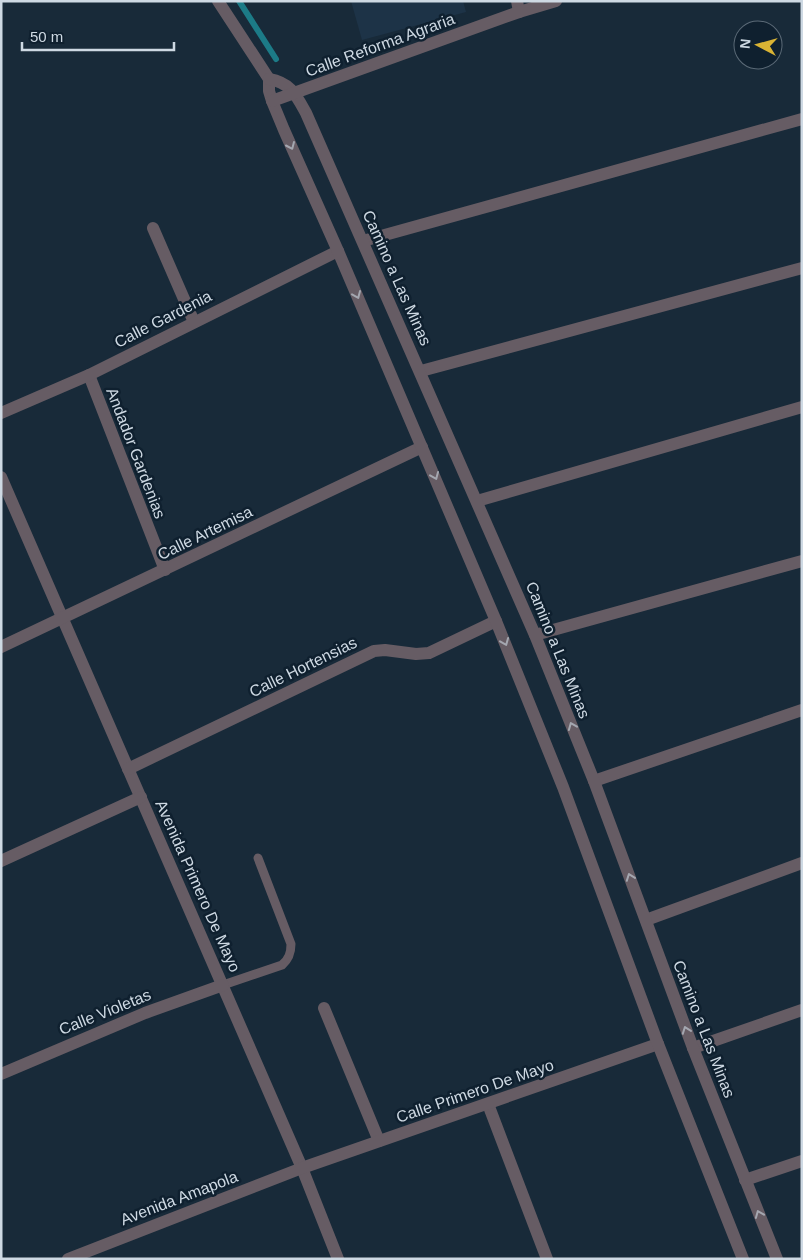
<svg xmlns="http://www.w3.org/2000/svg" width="803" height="1260" font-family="Helvetica,sans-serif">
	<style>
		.built { fill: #1d3347 }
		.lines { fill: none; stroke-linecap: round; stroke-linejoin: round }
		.stream { stroke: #1c7b87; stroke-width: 6 }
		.service { stroke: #665c64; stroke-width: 9 }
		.minor { stroke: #665c64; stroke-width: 12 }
		.tertiary { stroke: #665c64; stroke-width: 12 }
		.oneway { stroke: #a4a7b0 }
		.labels { text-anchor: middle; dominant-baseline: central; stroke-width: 5; stroke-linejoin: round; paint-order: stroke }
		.street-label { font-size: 16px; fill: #ced9e3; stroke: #0f202f }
	</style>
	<rect width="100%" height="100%" fill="#182a39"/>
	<path class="built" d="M351,1H463L466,12L362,40Z"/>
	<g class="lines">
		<path class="stream" d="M239,1L276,59"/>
		<path class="service" d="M223,985L282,965C289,959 291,953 291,944L258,858"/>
		<g class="minor">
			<path d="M517,1L519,12"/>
			<path d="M153,228L194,322"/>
			<path d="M363,241L802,119"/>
			<path d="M421,371L802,268"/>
			<path d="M89,375L165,570"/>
			<path d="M1,413L89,375L338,251"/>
			<path d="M1,477L302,1168L338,1259"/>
			<path d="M477,501L802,407"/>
			<path d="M535,635L802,561"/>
			<path d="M1,647L422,447"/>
			<path d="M128,769L374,651L385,650L416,654L429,653L496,621"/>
			<path d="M594,781L802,710"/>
			<path d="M1,861L141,797"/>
			<path d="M646,920L802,863"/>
			<path d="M324,1008L379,1141"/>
			<path d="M693,1048L802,1010"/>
			<path d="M1,1074L145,1013L223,985"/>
			<path d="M488,1104L547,1259"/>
			<path d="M745,1180L802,1161"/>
			<path d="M68,1259L302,1168L658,1044"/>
		</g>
		<g class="tertiary">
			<path d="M218,1L269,79V91L272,101L284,130L338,251L496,621L563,787L658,1044L743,1259"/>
			<path d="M269,79C291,83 296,95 306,113L535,635L594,781L693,1048L777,1259"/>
			<path d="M272,101L519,12L556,1"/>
		</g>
	</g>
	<defs><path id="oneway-chevron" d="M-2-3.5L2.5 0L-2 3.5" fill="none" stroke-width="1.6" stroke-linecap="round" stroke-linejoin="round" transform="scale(1.25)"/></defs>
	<g class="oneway">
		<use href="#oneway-chevron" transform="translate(291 146) rotate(66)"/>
		<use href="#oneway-chevron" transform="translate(357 295) rotate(67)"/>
		<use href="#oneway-chevron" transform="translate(435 476) rotate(67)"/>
		<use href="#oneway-chevron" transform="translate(505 642) rotate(68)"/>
		<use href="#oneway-chevron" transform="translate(572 726) rotate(-112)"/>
		<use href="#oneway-chevron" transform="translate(630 877) rotate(-110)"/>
		<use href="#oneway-chevron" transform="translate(686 1030) rotate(-110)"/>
		<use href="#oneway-chevron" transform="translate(759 1214) rotate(-112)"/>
	</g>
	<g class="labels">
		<g class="street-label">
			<text transform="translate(380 45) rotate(-20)">Calle Reforma Agraria</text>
			<text transform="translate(397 278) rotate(66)">Camino a Las Minas</text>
			<text transform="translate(163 319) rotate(-27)">Calle Gardenia</text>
			<text transform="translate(136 453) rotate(69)">Andador Gardenias</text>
			<text transform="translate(205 533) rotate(-26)">Calle Artemisa</text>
			<text transform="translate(558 650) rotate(68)">Camino a Las Minas</text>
			<text transform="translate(303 667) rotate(-26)">Calle Hortensias</text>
			<text transform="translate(198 886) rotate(66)">Avenida Primero De Mayo</text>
			<text transform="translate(105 1012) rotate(-22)">Calle Violetas</text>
			<text transform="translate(704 1029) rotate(69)">Camino a Las Minas</text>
			<text transform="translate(475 1091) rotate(-19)">Calle Primero De Mayo</text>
			<text transform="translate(179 1198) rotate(-21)">Avenida Amapola</text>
		</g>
	</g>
	<rect width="803" height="1260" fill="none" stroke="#ced9e3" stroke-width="5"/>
	<g transform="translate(758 45) rotate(276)"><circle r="24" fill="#0f202f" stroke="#5b6a77"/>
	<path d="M0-4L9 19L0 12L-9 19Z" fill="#d9b334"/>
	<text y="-8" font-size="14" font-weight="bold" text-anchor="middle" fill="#ced9e3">N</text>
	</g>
	<path d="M22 42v8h152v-8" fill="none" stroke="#ced9e3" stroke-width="2.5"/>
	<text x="30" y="42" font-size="15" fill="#ced9e3" stroke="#0f202f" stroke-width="4" paint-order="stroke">50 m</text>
</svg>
